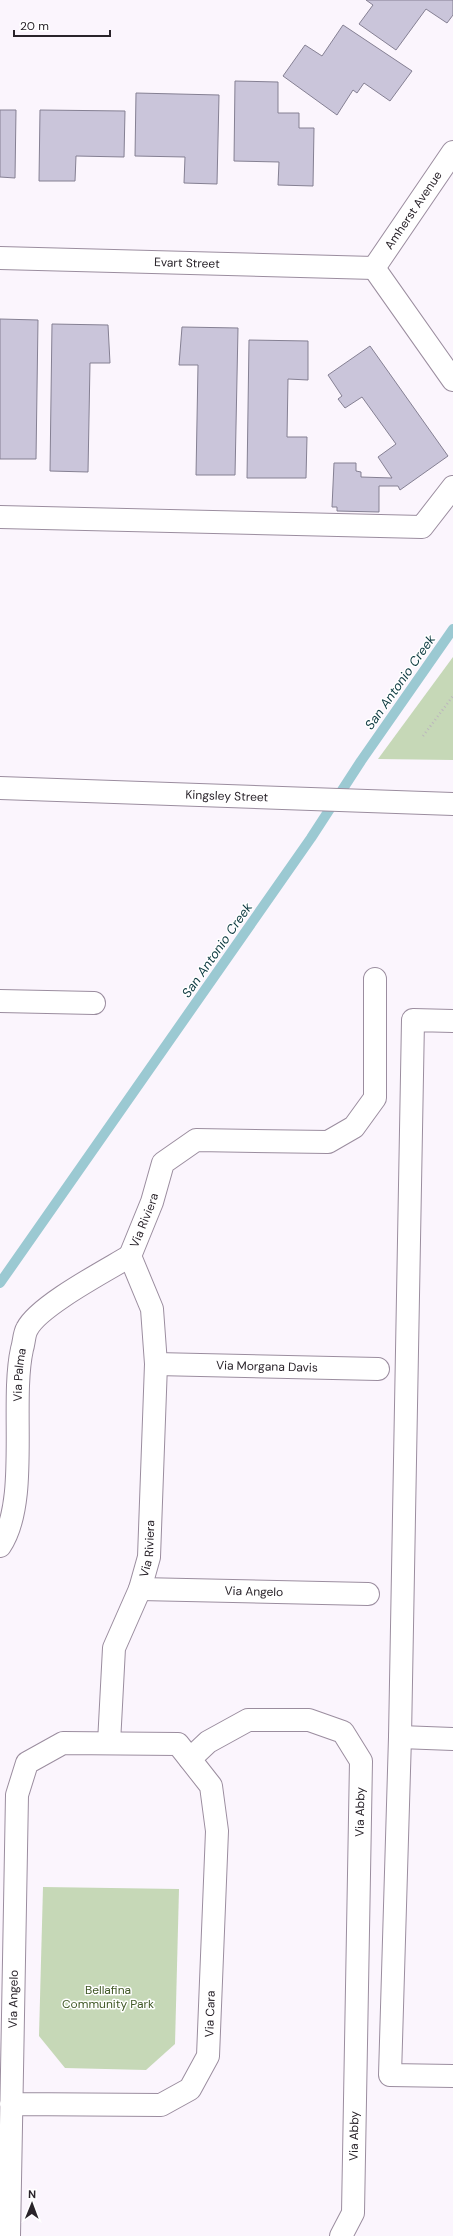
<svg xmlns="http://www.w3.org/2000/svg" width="453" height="2236" font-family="'DM Sans',sans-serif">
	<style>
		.green { fill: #c6d8b7 }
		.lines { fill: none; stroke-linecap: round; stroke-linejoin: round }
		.stream { stroke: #9bc9d2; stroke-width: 10 }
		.building { fill: #cac5da; stroke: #858093 }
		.minor-casing { stroke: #9b8d9f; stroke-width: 24 }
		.major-casing { stroke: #9b8d9f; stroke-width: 24 }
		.path { stroke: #bbb5bd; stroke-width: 2.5; stroke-dasharray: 1 3; stroke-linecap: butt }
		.minor { stroke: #fff; stroke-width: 22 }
		.major { stroke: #fff; stroke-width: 22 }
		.labels { text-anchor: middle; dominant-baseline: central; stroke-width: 3; stroke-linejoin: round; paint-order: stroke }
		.street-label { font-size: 12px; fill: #29232a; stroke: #fff }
		.park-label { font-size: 12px; fill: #3f5725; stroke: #fff }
		.water-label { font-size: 13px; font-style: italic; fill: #0e3a41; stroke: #fff }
	</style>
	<rect width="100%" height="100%" fill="#fbf5fd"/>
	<g class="green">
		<path d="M453,657V760L378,759Z"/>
		<path d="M43,1887L179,1889L175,2044L146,2070L65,2068L39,2036Z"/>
	</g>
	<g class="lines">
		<path class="stream" d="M0,1283L311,838L361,761L453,629"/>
	</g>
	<g class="building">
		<path d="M366,0H453V15L447,23L426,9L396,50L359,24L373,5Z"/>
		<path d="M343,25L412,71L390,101L364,83L357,93L353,90L337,115L283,76L305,45L322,56Z"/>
		<path d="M235,81L278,82V113H299V128H314L313,186L278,185L279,162L234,161Z"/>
		<path d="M136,93L219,95L217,184L184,183L185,157L135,156Z"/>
		<path d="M0,110H16L15,178L0,177Z"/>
		<path d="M40,110L125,111L124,157L76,156L75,181H39Z"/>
		<path d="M0,319L38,320L36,459H0Z"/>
		<path d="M52,324L108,325L110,363H90L88,472L50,471Z"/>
		<path d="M182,327L238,328L235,475H196L198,365H179Z"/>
		<path d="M249,340L308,341V380L288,379L287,437H307L306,478H247Z"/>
		<path d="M370,346L448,456L400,490L398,486H379V512L337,511V507H332L334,463H356V471L361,472V477L392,478L378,457L396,444L362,397L345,408L338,399L342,396L328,375Z"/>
	</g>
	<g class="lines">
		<defs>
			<g id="minor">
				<path id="s1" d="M0,258L374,268"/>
				<path id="s2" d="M374,268L453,152"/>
				<path d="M374,268L453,380"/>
				<path d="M0,517L422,527L453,487"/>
				<path d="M0,1001L94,1003"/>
				<path d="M453,1021L413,1020L400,1737L390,2075L453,2076"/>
				<path id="s3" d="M156,1364L378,1369"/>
				<path id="s4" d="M0,1546C30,1502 10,1403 22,1349C24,1343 24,1334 27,1329C38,1306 107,1270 130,1256"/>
				<path id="s5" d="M140,1589L368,1594"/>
				<path d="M400,1737L453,1739"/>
				<path id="s6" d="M109,1743L114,1648L140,1589L149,1557L156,1364L152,1309L130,1256L152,1202L163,1163L196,1140L328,1142L354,1127L375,1098V979"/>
				<path d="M190,1759L208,1742L248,1720H309L343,1732L361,1761L353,2213L341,2236"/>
				<path id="s7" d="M9,2236L17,1795L27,1763L63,1743L178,1744L211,1786L217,1831L208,2056L190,2089L161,2105L11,2104"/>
			</g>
			<g id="major">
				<path id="s8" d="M0,788L453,804"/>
			</g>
		</defs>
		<use href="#minor" class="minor-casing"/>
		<use href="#major" class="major-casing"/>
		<path class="path" d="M423,736L453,696"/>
		<use href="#minor" class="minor"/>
		<use href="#major" class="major"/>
	</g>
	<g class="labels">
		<g class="street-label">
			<text stroke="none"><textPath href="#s2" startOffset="70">Amherst Avenue</textPath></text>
			<text stroke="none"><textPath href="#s1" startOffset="187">Evart Street</textPath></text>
			<text stroke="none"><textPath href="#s8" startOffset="227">Kingsley Street</textPath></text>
			<text stroke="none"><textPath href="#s6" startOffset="537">Via Riviera</textPath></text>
			<text stroke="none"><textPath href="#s3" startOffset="111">Via Morgana Davis</textPath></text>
			<text stroke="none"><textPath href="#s4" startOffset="174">Via Palma</textPath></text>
			<text stroke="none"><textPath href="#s6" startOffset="201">Via Riviera</textPath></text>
			<text stroke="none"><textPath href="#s5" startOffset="114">Via Angelo</textPath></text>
			<text transform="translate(360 1812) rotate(-89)">Via Abby</text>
			<text stroke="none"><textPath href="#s7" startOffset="237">Via Angelo</textPath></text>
			<text transform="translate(210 2014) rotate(-88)">Via Cara</text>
			<text transform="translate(354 2136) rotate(-89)">Via Abby</text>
		</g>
		<g class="park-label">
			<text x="108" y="1990">Bellafina<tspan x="108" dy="14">Community Park</tspan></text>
		</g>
		<g class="water-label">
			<text transform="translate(400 682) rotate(-55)">San Antonio Creek</text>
			<text transform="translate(217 950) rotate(-55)">San Antonio Creek</text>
		</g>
	</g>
	<g transform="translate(32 2204) rotate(1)" stroke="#ffffff" stroke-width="3" paint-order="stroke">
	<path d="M0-3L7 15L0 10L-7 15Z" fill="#29232a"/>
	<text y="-6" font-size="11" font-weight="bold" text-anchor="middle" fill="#29232a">N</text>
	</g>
	<path d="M14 30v6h96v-6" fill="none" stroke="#29232a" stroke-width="2"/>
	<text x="20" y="30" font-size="12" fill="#29232a" stroke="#ffffff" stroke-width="3" paint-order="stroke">20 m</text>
</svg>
